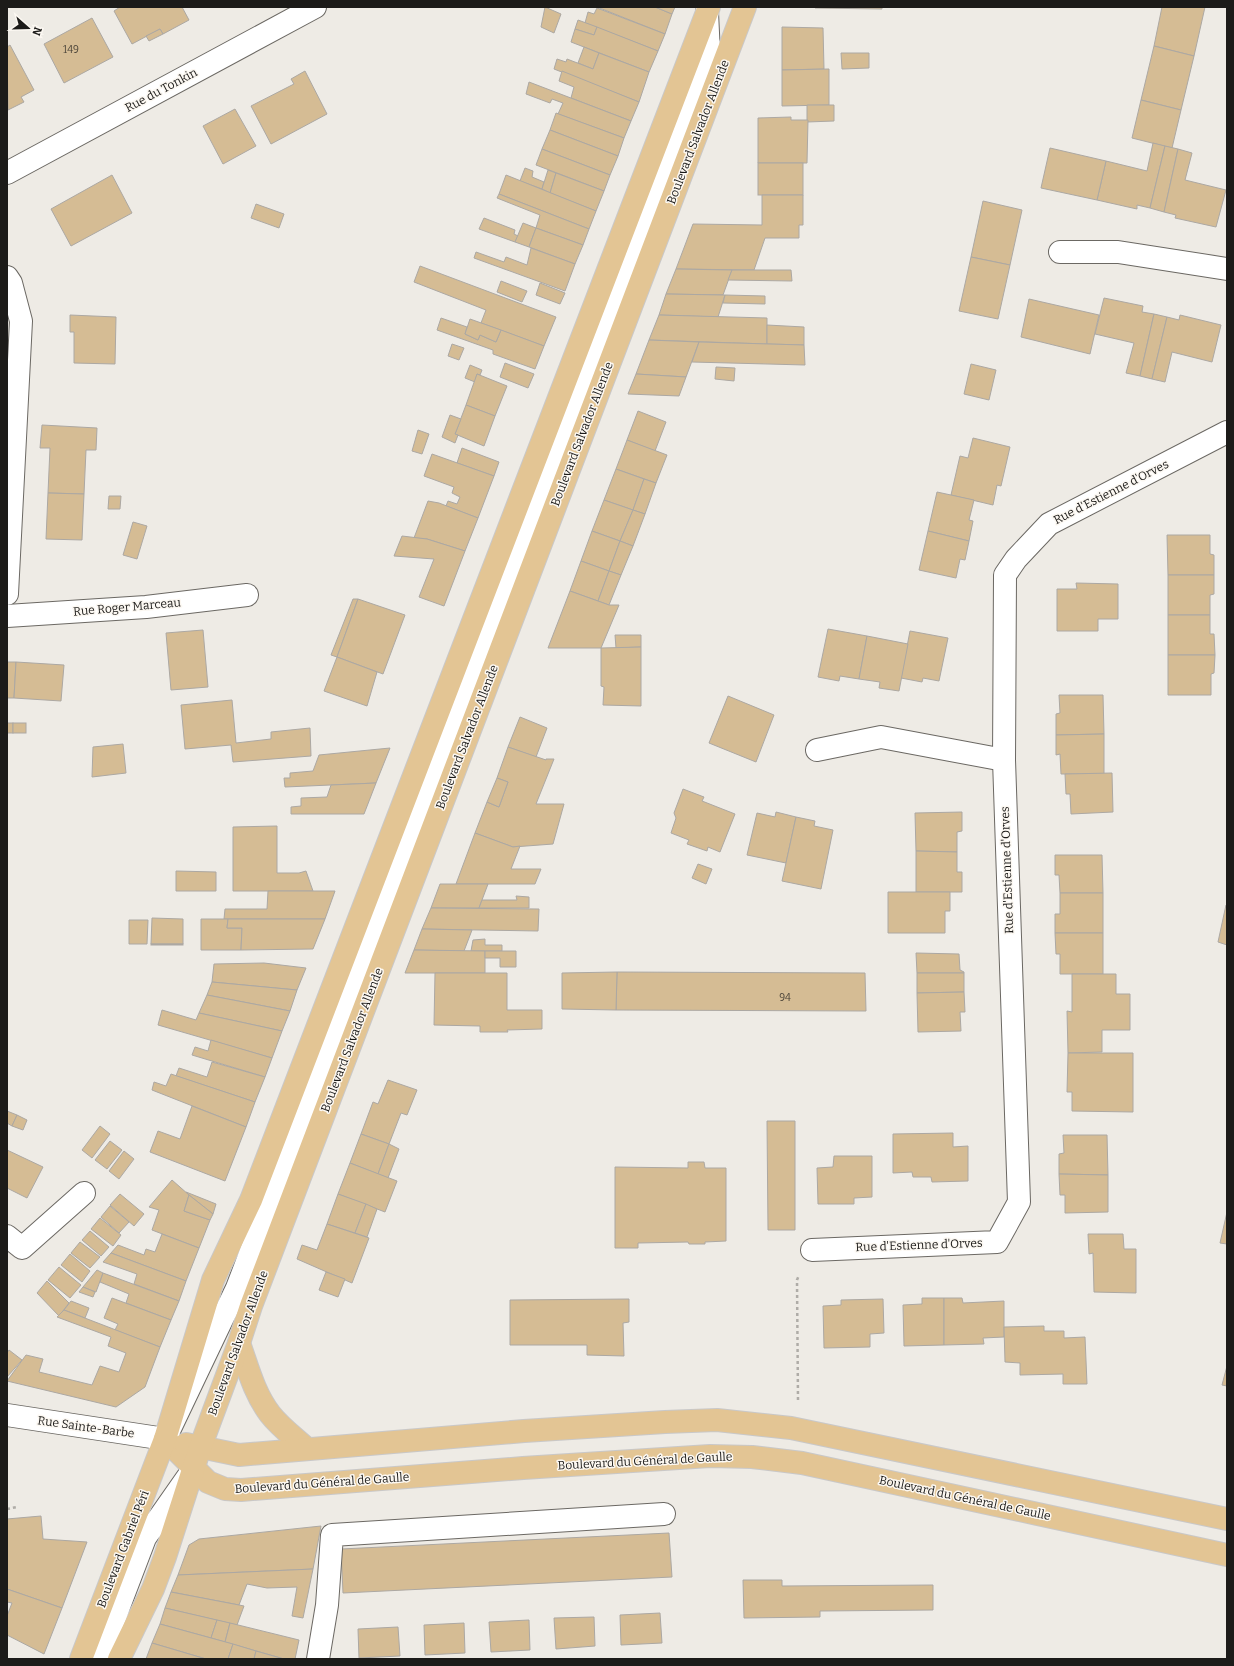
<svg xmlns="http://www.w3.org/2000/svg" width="1234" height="1666" font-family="Bitter,serif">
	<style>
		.building { fill: #d5bc94; stroke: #aca8a3 }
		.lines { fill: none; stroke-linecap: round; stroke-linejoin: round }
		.minor-casing { stroke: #6b6863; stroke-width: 24 }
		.major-casing { stroke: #c9c8c8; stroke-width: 24 }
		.path { stroke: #afaca7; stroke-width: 2.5; stroke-dasharray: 3 3; stroke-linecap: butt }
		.minor { stroke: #fff; stroke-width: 22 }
		.major { stroke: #e3c594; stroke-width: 22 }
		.labels { text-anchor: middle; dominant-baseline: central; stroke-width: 3; stroke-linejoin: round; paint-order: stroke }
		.number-label { font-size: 10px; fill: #4a4338 }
		.street-label { font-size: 12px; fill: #1c1b19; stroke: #fcf8f2 }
	</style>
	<rect width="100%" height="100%" fill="#eeebe5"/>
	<g class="building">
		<path d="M120,7H182L189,20L163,34L160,29L132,44L114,11Z"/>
		<path d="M545,7L561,14L554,33L541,27Z"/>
		<path d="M597,7H655L672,14L665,34Z"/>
		<path d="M655,7H675L672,14Z"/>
		<path d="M815,7H882V9L815,8Z"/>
		<path d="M1161,7H1205L1194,56L1154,46L1162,7Z"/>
		<path d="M597,8L665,34L658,51L585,23L588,12L594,14Z"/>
		<path d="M92,18L113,57L64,83L44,44Z"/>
		<path d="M578,20L597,27L594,35L575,29Z"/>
		<path d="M597,27L658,51L649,72L571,42L575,29L594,35Z"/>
		<path d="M782,27L823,28L824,69L782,70Z"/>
		<path d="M160,29L163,34L149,41L146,36Z"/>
		<path d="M10,45L34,90L21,97L24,102L8,110L7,47Z"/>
		<path d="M1154,46L1194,56L1181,110L1141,100Z"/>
		<path d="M584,47L599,53L593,69L578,63Z"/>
		<path d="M599,53L649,72L639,102L554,69L557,59L566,62L567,59L593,69Z"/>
		<path d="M841,53H869V68L842,69Z"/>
		<path d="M829,69V105L782,106V70Z"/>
		<path d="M305,71L327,114L271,144L251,106L294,84L291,79Z"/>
		<path d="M562,71L639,102L631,121L571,98L574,87L559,81Z"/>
		<path d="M529,82L631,121L624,138L558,114L563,103L552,99L550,103L526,94Z"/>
		<path d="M1141,100L1181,110L1172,148L1132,138Z"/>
		<path d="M807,105H834V121L807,122Z"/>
		<path d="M235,109L256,146L223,164L203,126Z"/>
		<path d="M556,113L624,138L618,156L550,130Z"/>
		<path d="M791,117V120H808L807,163H758V118Z"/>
		<path d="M550,130L618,156L610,175L542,149Z"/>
		<path d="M1153,143L1165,146L1150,208L1137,205V209L1097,200L1106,161L1147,171Z"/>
		<path d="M1165,146L1178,149L1164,212L1150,208Z"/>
		<path d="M1050,148L1106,161L1097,200L1041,188Z"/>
		<path d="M542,149L610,175L604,191L536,165Z"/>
		<path d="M1178,149L1192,153L1185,180L1226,190L1216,227L1175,218L1176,215L1164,212Z"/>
		<rect x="758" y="163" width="45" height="32"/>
		<path d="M525,168L533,171L532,177L544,182L542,189L520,181Z"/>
		<path d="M548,170L556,173L550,193L542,189Z"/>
		<path d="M556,173L604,191L596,211L550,193Z"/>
		<path d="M112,175L132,213L71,246L51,209Z"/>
		<path d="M506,175L596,211L589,229L499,194Z"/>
		<path d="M499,194L589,229L583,245L536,228L540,215L497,198Z"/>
		<path d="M762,195H803V225H799V238H765L754,270L676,269L693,224L762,225Z"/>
		<path d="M983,201L1022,210L1010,265L971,257Z"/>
		<path d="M256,204L284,214L279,228L251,218Z"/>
		<path d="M484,218L515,230L514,234L518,236L515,242L479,229Z"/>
		<path d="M523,223L536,228L529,247L515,242Z"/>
		<path d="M536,228L583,245L575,264L529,247Z"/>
		<path d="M531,248L575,264L565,291L474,258L476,252L504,262L506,257L527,265Z"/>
		<path d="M971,257L1010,265L998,319L959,311Z"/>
		<path d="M420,266L556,317L544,346L481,323L486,310L414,282Z"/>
		<path d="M676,269L732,270L723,295L666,294Z"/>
		<path d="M732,270H791L792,281L728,280Z"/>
		<path d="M501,281L527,291L522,302L497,292Z"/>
		<path d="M540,283L565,293L560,304L536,295Z"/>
		<path d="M666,294L723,295H725L718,317L659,315Z"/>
		<path d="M725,295L765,296V304L723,303Z"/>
		<path d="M1104,298L1143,306L1142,312L1154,314L1140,376L1126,373L1134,343L1095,334Z"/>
		<path d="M1029,299L1099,315L1090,354L1021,337Z"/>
		<path d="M1154,314L1167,317L1152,379L1140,376Z"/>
		<path d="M70,315L116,317L115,364L74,363V332H70Z"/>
		<path d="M659,315L767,318V344L649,340Z"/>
		<path d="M1180,315L1221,325L1212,362L1172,352L1165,382L1152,379L1167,317L1179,320Z"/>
		<path d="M441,318L467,327L465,334L478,340L480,335L496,342L501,330L544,346L535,369L493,354V350L437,330Z"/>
		<path d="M470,319L501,330L496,342L480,335L478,340L465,334Z"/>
		<path d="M767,325L804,327V345L767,344Z"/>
		<path d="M649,340L699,342L686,377L636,374Z"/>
		<path d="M699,342L804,345L805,365L692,362Z"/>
		<path d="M452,344L464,348L459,360L448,356Z"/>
		<path d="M505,363L534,374L528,388L500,377Z"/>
		<path d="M971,364L996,370L989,400L964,394Z"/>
		<path d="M470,365L482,370L480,375L477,374L475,382L465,378Z"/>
		<path d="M716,367L735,368L734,381L715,379Z"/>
		<path d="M477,374L507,386L495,416L466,405Z"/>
		<path d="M636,374L686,377L679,396L628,394Z"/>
		<path d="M466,405L495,416L484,446L455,434Z"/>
		<path d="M638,411L666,422L655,451L627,440Z"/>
		<path d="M450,415L461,419L455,434L458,435L455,443L442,437Z"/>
		<path d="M42,425L97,428L96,450H86L84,494L48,493L50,448H40Z"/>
		<path d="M418,430L429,434L422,454L412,451Z"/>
		<path d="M973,438L1010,447L1001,486L997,485L993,505L951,495L960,456L968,458Z"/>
		<path d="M627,440L667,455L656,483L616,469Z"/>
		<path d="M462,448L499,462L494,476L457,463Z"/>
		<path d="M432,454L494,476L478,518L446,506L448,501L457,504L460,497L452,493L454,487L424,476Z"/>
		<path d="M616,469L644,479L633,510L604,500Z"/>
		<path d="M644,479L656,483L645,514L633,510Z"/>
		<path d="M937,492L974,500L969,520L973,521L969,541L928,531Z"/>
		<path d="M48,493L84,494L82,540L46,539Z"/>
		<path d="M109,496H121L120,509H108Z"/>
		<path d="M604,500L633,510L620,541L592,531Z"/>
		<path d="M428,501L439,503L478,518L465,551L427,539L414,538Z"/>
		<path d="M633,510L645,514L633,546L620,541Z"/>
		<path d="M133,522L147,526L137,559L123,555Z"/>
		<path d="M592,531L620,541L609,571L581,561Z"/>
		<path d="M928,531L969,541L965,560L960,559L956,578L919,570Z"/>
		<path d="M1167,535H1210V554L1214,555V575H1168Z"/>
		<path d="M402,536L427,539L465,551L444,606L419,597L434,559L394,556Z"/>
		<path d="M620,541L633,546L621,575L609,571Z"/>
		<path d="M581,561L609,571L598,601L570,591Z"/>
		<path d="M609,571L621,575L609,605L598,601Z"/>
		<path d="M1168,575H1214V594L1210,595V615H1168Z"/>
		<path d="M1076,583L1118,584V619H1098V631H1057V589H1077Z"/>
		<path d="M570,591L609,605H619L601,648H548Z"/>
		<path d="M353,599H358L337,657L331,655Z"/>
		<path d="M358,599L405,615L383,674L337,657Z"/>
		<path d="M1168,615H1210V634H1214L1215,655H1168Z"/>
		<path d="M828,629L867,636L859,679L840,676L839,681L818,677Z"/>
		<path d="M203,630L208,687L171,690L166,633Z"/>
		<path d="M910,631L948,638L939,681L923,678L922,682L901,678Z"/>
		<path d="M615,635H641V647L616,648Z"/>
		<path d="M867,636L908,644L899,691L879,688L880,682L859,679Z"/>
		<path d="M641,647V706L603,705L604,687L601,686V648Z"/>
		<path d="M1168,655H1215L1214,673L1211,674V695H1168Z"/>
		<path d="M337,657L377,672L367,706L324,691Z"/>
		<path d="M7,662H16L14,698H7Z"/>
		<path d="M16,662L64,665L61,701L14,698Z"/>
		<path d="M1059,695H1103L1104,734L1056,735V714L1060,713Z"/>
		<path d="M728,696L774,715L756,762L709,743Z"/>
		<path d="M232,700L236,743L271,739V732L310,728L311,756L233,762L231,745L185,749L181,705Z"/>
		<path d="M520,717L547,728L536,757L508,747Z"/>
		<rect x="7" y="723" width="6" height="10"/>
		<rect x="13" y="723" width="13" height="10"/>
		<path d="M1104,734V774H1061L1060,754L1056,755V735Z"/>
		<path d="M123,744L126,773L92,777L93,747Z"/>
		<path d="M508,747L546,760V759H554L536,804H564L553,844L513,847L475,833L487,802L499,807L508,782L497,778Z"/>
		<path d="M390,748L376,783L285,787L284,778H290V773L313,771L319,755Z"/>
		<path d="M1112,773L1113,812L1071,814L1070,794H1066L1065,774Z"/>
		<path d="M497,778L508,782L499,807L487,802Z"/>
		<path d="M376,783L364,814H291V807L301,806V798L327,797L331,785Z"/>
		<path d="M683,789L704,797L702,801L735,814L720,852L708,847L707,851L687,844L689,840L671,833L676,818L674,813Z"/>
		<path d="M776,812L796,817L786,863L747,855L757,813L775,817Z"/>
		<path d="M962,812V831L957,832V852L916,851L915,813Z"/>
		<path d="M796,817L815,821L814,826L833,830L821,889L782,881Z"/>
		<path d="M277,826V873H299L306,871L313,891H233V827Z"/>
		<path d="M475,833L513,847L520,846L511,869H541L535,884H456Z"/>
		<path d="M916,851L957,852V872H962V892H916Z"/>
		<path d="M1055,855H1102L1103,893H1060L1059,875H1055Z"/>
		<path d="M698,864L712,869L706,884L692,878Z"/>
		<path d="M176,871L216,872V891H176Z"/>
		<path d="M440,884H488L479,908H431Z"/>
		<path d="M268,891H335L325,919H224L225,909H267Z"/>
		<path d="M888,892H950V911H945V933H888Z"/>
		<path d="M1060,893H1103V933H1055V914H1060Z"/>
		<path d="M516,896L529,897V908H479L482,900H517Z"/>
		<path d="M1226,905L1227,906V945L1218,942Z"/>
		<path d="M431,908L539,909L538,931L422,929Z"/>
		<path d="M152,918L183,919V944H151Z"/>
		<path d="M201,919H228L227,928H242L241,950H201Z"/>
		<path d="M228,919H325L313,949L241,950L242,928H227Z"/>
		<path d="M129,920H148L147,944H129Z"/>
		<path d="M422,929L472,930L464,951L414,950Z"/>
		<path d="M1055,933H1103V974H1060V954H1056Z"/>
		<path d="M485,939V945H502V951H471L473,940Z"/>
		<rect x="151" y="944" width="32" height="1"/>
		<path d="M414,950L485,951V973H405Z"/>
		<path d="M485,951H516V967H500V958H485Z"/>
		<path d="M916,953L959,954L960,970L964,972V973H917Z"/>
		<path d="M264,963L306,968L297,990L212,982L214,964Z"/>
		<path d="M617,972L865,973L866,1011L616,1010Z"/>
		<path d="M617,972L616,1010L562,1009V973Z"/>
		<path d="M435,973H507V1010H542V1029L507,1030L508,1032H480V1026L434,1025Z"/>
		<path d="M917,973H964V992L917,993Z"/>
		<path d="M1072,974H1116V994H1130V1030H1102V1052L1068,1053L1067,1011L1072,1012Z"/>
		<path d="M212,982L297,990L290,1011L207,995Z"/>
		<path d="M964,992L965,1012H960L961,1031L918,1032L917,993Z"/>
		<path d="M207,995L290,1011L282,1031L199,1013Z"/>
		<path d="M162,1010L196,1020L199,1013L282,1031L272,1058L158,1025Z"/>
		<path d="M211,1040L272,1058L265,1077L192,1055L195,1047L208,1051Z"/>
		<path d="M1068,1053H1133V1112L1072,1111V1092H1067Z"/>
		<path d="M212,1062L265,1077L255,1102L176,1076L179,1068L207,1077Z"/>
		<path d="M171,1074L255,1102L246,1127L152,1090L154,1082L166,1086Z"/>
		<path d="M388,1080L417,1090L407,1115L401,1113L389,1144L361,1134L373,1102L378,1104Z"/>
		<path d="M192,1106L246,1127L225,1181L150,1152L158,1131L180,1139Z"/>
		<path d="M7,1111L17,1115L12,1126L7,1123Z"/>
		<path d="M17,1115L27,1120L23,1130L12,1126Z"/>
		<path d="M767,1121H795V1230H768Z"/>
		<path d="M100,1126L110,1134L92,1158L82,1150Z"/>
		<path d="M953,1133V1147L968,1146V1181L932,1182L931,1177H913L912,1172L893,1173V1134Z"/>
		<path d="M361,1134L389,1144L378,1174L350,1163Z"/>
		<path d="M1063,1135H1107L1108,1175L1059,1174V1154L1064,1153Z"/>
		<path d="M110,1141L122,1150L107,1169L95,1160Z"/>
		<path d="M389,1144L399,1149L388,1178L378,1174Z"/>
		<path d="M7,1150L43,1167L27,1198L7,1188Z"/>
		<path d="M124,1151L134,1159L119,1179L109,1171Z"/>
		<path d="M834,1156H872V1197L854,1198V1204H818L817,1168L833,1167Z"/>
		<path d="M688,1162H704L705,1168H726V1241L705,1242V1244H689L688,1242L638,1243V1248H615V1167L688,1168Z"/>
		<path d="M350,1163L397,1181L385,1212L338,1194Z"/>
		<path d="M1059,1174L1108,1175V1212L1065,1213V1195H1060Z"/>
		<path d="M172,1180L189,1195L184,1211L210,1220L199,1248L152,1230L159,1210L149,1207Z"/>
		<path d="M186,1192L216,1204L213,1214L189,1195Z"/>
		<path d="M120,1194L144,1214L134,1226L110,1205Z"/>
		<path d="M338,1194L366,1204L355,1233L327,1224Z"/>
		<path d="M189,1195L213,1214L210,1220L184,1211Z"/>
		<path d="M366,1204L377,1209L367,1237L355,1233Z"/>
		<path d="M110,1206L129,1222L119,1233L101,1217Z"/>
		<path d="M1227,1212V1244L1220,1243Z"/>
		<path d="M100,1218L121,1235L113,1246L91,1229Z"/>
		<path d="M327,1224L369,1238L352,1283L297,1259L302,1245L317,1250Z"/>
		<path d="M90,1231L109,1247L101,1256L82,1240Z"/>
		<path d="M162,1234L199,1248L186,1281L111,1253L118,1245L144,1255L146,1249L155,1252Z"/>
		<path d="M1088,1234H1123L1124,1249H1136V1293L1094,1292L1093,1253L1089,1254Z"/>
		<path d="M80,1242L100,1257L90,1268L71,1253Z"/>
		<path d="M111,1253L186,1281L179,1301L134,1284L137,1274L103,1262Z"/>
		<path d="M70,1254L90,1271L82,1282L61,1265Z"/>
		<path d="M59,1267L81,1285L70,1298L48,1280Z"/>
		<path d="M97,1270L103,1273L96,1292L83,1287Z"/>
		<path d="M326,1272L345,1279L338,1297L319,1290Z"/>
		<path d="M103,1273L179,1301L171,1320L126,1303L129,1294L100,1282Z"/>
		<path d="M47,1281L69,1303L59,1316L37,1293Z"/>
		<path d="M83,1287L95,1292L93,1297L79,1292Z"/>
		<path d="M112,1298L171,1320L160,1347L115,1330L118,1324L104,1318Z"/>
		<path d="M922,1298H944V1345L904,1346L903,1305L922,1304Z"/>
		<path d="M944,1298H962L963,1303L1004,1301V1337L983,1338L984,1344L944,1345Z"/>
		<path d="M629,1299V1322L623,1323L624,1356L587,1355V1345H510V1300Z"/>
		<path d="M883,1299L884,1333L870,1334V1347L824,1348L823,1306L841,1305V1300Z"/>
		<path d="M71,1301L89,1308L85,1318L64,1310Z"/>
		<path d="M64,1310L160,1347L145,1387L116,1407L7,1381L26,1355L43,1359L39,1372L92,1385L100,1366L119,1372L126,1353L108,1346L111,1337L57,1317Z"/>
		<path d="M1044,1326V1331H1064V1338L1085,1337L1087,1384H1063V1374L1020,1375V1363L1005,1362L1004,1327Z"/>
		<path d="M9,1350L22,1360L7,1377V1353Z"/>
		<path d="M1227,1366V1386L1222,1385Z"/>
		<path d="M41,1516L43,1539L87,1542L62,1608L7,1589V1519Z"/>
		<path d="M321,1526L313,1569L178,1575L189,1545L199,1539Z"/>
		<path d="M669,1533L672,1577L343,1593L341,1549Z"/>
		<path d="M313,1569L303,1618L292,1616L297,1587L267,1588L247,1584L239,1605L171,1592L178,1575Z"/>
		<path d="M743,1580H782V1586L933,1585V1610L820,1611V1617L744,1618Z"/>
		<path d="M7,1589L62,1608L44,1654L7,1635V1616L12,1603L7,1602Z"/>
		<path d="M171,1592L239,1605L244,1606L237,1625L165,1608Z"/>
		<path d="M165,1608L217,1620L211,1638L160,1624Z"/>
		<path d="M660,1613L662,1643L621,1645L620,1615Z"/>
		<path d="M594,1617L595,1646L556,1649L554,1618Z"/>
		<path d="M217,1620L230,1623L225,1642L211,1638Z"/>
		<path d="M529,1620L530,1650L491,1652L489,1622Z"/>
		<path d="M230,1623L299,1640L295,1659H284L225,1642Z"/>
		<path d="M464,1623L465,1653L425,1655L424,1625Z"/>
		<path d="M160,1624L233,1644L228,1659H206L152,1643Z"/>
		<path d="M398,1627L400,1656L359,1658L358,1629Z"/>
		<path d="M152,1643L206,1659H146Z"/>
		<path d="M233,1644L256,1651L254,1659H228Z"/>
		<path d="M256,1651L284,1659H254Z"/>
	</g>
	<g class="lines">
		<defs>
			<g id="minor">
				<path d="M7,173L315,7"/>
				<path d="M1060,252H1118L1227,269"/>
				<path d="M7,277L11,283L21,321L7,594"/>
				<path d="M7,616L146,607L247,595"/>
				<path d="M817,750L881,737L1004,760"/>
				<path d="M7,1236L22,1248L84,1193"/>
				<path d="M812,1250L997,1242L1019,1202L1004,760L1005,575L1016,559L1049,524L1227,432"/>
				<path d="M7,1415L165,1439L237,1288L709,54L707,12"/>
				<path d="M99,1659L145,1538L189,1475"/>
				<path d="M318,1659L327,1605L332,1535L664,1514"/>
			</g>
			<g id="major">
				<path d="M239,1343C248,1368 254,1393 270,1414C280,1427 295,1438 307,1449"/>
				<path d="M165,1439L208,1482L225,1489L241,1490L523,1468L710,1456L752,1457L802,1463L1227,1555"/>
				<path d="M186,1444L239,1455L524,1431L665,1422L717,1420L791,1428L1227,1519"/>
				<path d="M81,1659L165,1439L213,1280L251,1200L709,7"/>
				<path d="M119,1659L153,1589L165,1557L200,1448L239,1343L251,1306L745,7"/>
			</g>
		</defs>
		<use href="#minor" class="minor-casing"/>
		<use href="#major" class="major-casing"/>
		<g class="path">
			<path d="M798,1400L797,1280L799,1275"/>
			<path d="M7,1509L17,1507"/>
		</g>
		<use href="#minor" class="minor"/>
		<use href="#major" class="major"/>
	</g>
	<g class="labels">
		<g class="number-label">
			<text x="71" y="50">149</text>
			<text x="785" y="998">94</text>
		</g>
		<g class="street-label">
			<text transform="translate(161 90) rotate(-28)">Rue du Tonkin</text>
			<text transform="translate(698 132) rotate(-69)">Boulevard Salvador Allende</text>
			<text transform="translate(582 434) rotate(-69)">Boulevard Salvador Allende</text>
			<text transform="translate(1111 492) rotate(-27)">Rue d'Estienne d'Orves</text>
			<text transform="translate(127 607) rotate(-5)">Rue Roger Marceau</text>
			<text transform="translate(467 737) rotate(-69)">Boulevard Salvador Allende</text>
			<text transform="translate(1007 870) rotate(-92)">Rue d'Estienne d'Orves</text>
			<text transform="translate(352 1040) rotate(-69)">Boulevard Salvador Allende</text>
			<text transform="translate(919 1245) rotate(-2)">Rue d'Estienne d'Orves</text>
			<text transform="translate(238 1343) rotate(-70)">Boulevard Salvador Allende</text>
			<text transform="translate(86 1427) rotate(8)">Rue Sainte-Barbe</text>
			<text transform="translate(645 1461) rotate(-3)">Boulevard du Général de Gaulle</text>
			<text transform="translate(322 1483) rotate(-4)">Boulevard du Général de Gaulle</text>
			<text transform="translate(965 1498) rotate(12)">Boulevard du Général de Gaulle</text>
			<text transform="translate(123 1549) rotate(-69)">Boulevard Gabriel Péri</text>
		</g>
	</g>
	<rect width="1234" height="1666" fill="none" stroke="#1c1b19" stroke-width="16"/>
	<g transform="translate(28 28) rotate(110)" stroke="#fcf8f2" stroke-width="3" paint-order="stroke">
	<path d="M0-3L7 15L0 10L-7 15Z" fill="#1c1b19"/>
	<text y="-6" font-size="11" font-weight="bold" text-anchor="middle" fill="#1c1b19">N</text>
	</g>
</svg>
